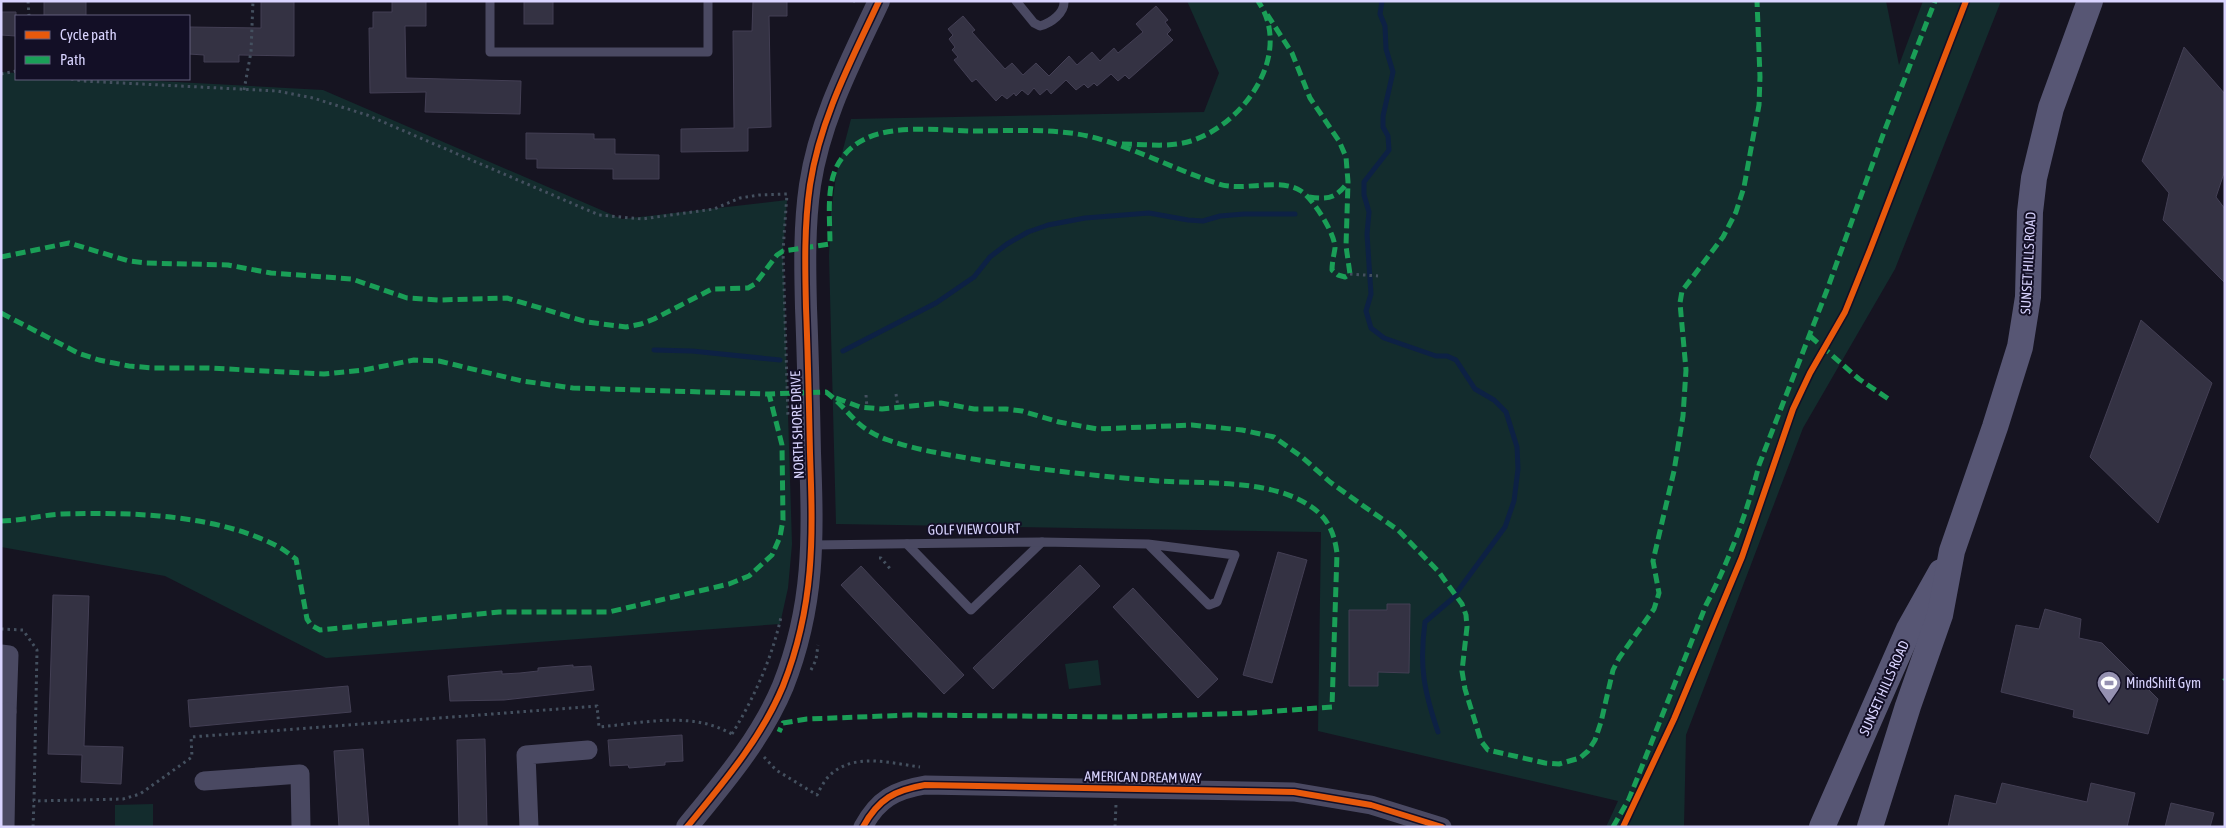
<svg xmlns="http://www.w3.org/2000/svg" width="2226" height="828" font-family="'Asap Condensed',sans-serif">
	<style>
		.green { fill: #132c2d }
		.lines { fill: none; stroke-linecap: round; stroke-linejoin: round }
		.stream { stroke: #0d2144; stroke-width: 5 }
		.building { fill: #343243; stroke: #433f54 }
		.path { stroke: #44505f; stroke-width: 3; stroke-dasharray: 2.5 4; stroke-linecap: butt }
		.service { stroke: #4a4962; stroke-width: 9 }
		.minor { stroke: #4a4962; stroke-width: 19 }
		.tertiary { stroke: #4a4962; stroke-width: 22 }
		.secondary { stroke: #575674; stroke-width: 26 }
		.quiet { stroke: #1a9f57; stroke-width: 5; stroke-dasharray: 10 5; stroke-linecap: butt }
		.cycleway-casing { stroke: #130f26; stroke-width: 9 }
		.cycleway { stroke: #e8590c; stroke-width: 6 }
		.labels { text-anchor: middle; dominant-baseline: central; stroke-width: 4; stroke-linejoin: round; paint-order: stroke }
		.street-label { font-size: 14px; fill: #d9d4ff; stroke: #130f26 }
		.poi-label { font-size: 14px; fill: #d9d4ff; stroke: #130f26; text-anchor: start }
	</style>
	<rect width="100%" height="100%" fill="#161421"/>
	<g class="green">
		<path d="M1187,1H1886L1899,65L1923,1H2001L1895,269L1803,428L1686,735L1684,827H1606L1618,801L1318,731L1321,532L836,524L829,256L831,212L836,176L851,119L1204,112L1219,73Z"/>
		<path d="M1,72L16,73V79H120L323,90L622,219L787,200L783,251L792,544L788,588L780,624L326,658L165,576L1,547Z"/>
		<path d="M1098,660L1101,685L1069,689L1065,664Z"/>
		<path d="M153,804V827H115V805Z"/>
	</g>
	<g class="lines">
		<g class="stream">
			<path d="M1382,1L1380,14L1385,26L1386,49L1393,72L1383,116V127L1388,136L1389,150L1364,182V195L1369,212L1367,234L1371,294L1366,311L1371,328L1384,338L1436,356H1447L1456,360L1475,389L1494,400L1506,412L1517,447L1518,469L1514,501L1505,527L1452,599L1425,622C1419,666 1424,691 1438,732"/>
			<path d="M654,350L692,351L780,360"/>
			<path d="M843,351L936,303L974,277L990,257L1007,244L1028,232L1048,225L1085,218L1149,213L1188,220L1203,221L1220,216L1244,214H1295"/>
		</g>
	</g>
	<g class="building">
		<rect x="44" y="1" width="42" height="15"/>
		<path d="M261,1H294V56L239,55V62H204V55L189,54V27L261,28Z"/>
		<path d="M392,1H426V26H405L406,78L521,81L520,114L425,112L426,92L370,93L369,28H373V12H392Z"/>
		<rect x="524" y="1" width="29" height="23"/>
		<path d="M753,1H787V16H769L771,127L748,128V151L681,152V129L734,128L733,31H752Z"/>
		<path d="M1156,6L1168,20L1165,22L1171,30L1167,34L1173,40L1129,79L1125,75L1118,81L1111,74L1097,86L1094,83L1088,88L1084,84L1076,90L1066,80L1051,94L1047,89L1040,95L1034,88L1028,95L1022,90L1016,96L1014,93L1007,99L1002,95L996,101L976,79L972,82L954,60L958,57L952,50L955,47L949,39L953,35L948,29L963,16L975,30L972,32L1005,69L1012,63L1023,75L1036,63L1049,76L1069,56L1077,65L1092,52L1100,61L1114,48L1118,53L1143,32L1136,24Z"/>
		<path d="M1,12H16V36L1,35Z"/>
		<path d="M2184,47L2225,94V170L2216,197L2225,209V283L2163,220L2169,193L2142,161Z"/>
		<path d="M526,133L594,134V139H615V154L659,155V179H613V169L537,168V159H526Z"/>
		<path d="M2141,320L2212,383L2158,523L2090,457Z"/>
		<path d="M1278,552L1307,560L1272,683L1243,675Z"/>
		<path d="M1080,565L1100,586L993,689L973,668Z"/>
		<path d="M861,566L964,675L944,694L841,585Z"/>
		<path d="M1133,588L1218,679L1198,698L1113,607Z"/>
		<path d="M53,595L89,596L84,746L123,747L121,784L81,782L82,755L48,754Z"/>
		<path d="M1387,604H1410L1409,673L1378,672V686H1349V610H1387Z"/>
		<path d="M2045,609L2081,619L2079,638L2102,643L2158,699L2148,734L2073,717L2074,710L2001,692L2016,625L2039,629Z"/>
		<path d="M573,665V667L591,666L594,690L504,700L450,701L448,676L502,671V674L520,673L538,671V668Z"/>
		<path d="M348,686L351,712L190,727L188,700Z"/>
		<path d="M682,735L683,761L665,762V765L629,768L628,765L610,766L608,740Z"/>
		<path d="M485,739L487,827H459L457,740Z"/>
		<path d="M363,749L369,827H339L334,751Z"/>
		<path d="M2002,783L2087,802L2091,783L2135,793L2127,827H1948L1955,795L1996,804Z"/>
		<path d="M2171,803L2214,813L2210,827H2165Z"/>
	</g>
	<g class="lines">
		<g class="path">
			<path d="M28,1L29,16"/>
			<path d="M853,2L854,1"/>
			<path d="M1,74L16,71"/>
			<path d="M71,79L83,81L277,91L313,98L367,115L599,215L642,219L714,209L740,198L759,195L787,194L783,251L788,417"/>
			<path d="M244,90L251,52L253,1"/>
			<path d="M1350,274L1378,276"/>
			<path d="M896,394L898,407"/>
			<path d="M866,395L867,408"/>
			<path d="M879,558H881L892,571"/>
			<path d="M1,629L23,630L37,650L34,801L123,799L140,794L192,757L191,737L597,706L599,727C645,723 694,710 735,736"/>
			<path d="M811,670L816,660L818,645"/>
			<path d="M732,734C754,698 772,658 781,617"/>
			<path d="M764,757L776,770L817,795C820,789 824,781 829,776C853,752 890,763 920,767"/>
			<path d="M33,827L34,801"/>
			<path d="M1115,827L1116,804"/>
		</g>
		<g class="service">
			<path d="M490,1V52H708V1"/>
			<path d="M1016,1L1034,23L1040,26C1051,23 1065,13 1064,1"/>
			<path d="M907,544L971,610L1042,542"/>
			<path d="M813,545L1042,542L1148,544L1235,555L1217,602L1209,605L1148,544"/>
		</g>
		<g class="minor">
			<path d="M1,654L9,655L7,712L1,711"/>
			<path d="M204,781L300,774L301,827"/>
			<path d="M5,827L7,712"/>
			<path d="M529,827L526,755L588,750"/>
			<path d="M863,827C878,799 895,790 925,785L1294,792L1371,805L1442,827"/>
		</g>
		<path class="tertiary" d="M687,827C723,783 761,739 783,686C815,605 813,537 810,453C809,404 808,356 806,308C805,267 804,226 810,185C820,119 851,61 879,1"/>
		<g class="secondary">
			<path d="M1822,827L1909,629L1941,572"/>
			<path d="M1870,827L1908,706L1940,615L1952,551L1995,427L2020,347L2028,297L2030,212L2034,178L2051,108L2090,1"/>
		</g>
		<g class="quiet">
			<path d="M1122,144C1145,144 1169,148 1191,141C1244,124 1294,54 1258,1"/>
			<path d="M1309,197C1329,200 1336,198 1348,182"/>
			<path d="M1,257L69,243L129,261L146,263L228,265L271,273L352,279L407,298L439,300L507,298L587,322L626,327L641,324L654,319L712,289L748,288L755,284L777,255L783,251L830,244C830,220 826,188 837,166C843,154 855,143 867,138C895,125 941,130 971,131C1010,131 1051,128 1088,136C1134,147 1175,170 1219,184C1244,192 1279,177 1301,191C1313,199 1335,233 1335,248C1334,255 1332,262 1332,270L1338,275L1345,277L1350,274L1346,246L1348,182L1346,157L1339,141L1310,98L1292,53L1265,11"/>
			<path d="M1,313L78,353L99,360L129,366L154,368H208L324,374L364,370L414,360L439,361L522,381L573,388L769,394L826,392C851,411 854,428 888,440C916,450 944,454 973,459C1034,469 1096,476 1158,481C1203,484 1267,479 1307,504C1327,516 1334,531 1337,553L1332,707L1251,713L1122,717L910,715L807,719L783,723L779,732"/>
			<path d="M1810,336L1859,379L1890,400"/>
			<path d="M836,398L860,407L882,409L941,403L974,409H1006L1022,411L1059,422L1097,429L1192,425L1242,430L1274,437L1302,457L1330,482L1362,505L1398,530L1438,571L1462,604L1466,615L1467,627L1462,671L1465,689L1481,741L1488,750L1545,763L1559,764L1580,758L1588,751L1595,740L1601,722L1613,670L1619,658L1654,609L1659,593L1653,561L1674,471L1683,416L1686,370L1680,303L1682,291L1723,237L1736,212L1744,187L1759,105L1760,77L1757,1"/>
			<path d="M1,521C21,521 41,515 62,514C131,512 215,514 277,546C284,549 290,555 296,559L307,619L311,625L320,630L499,612H609L729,584L749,576L772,555L780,537L783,520L782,445L769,394"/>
			<path d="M2224,681L2225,680"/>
			<path d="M1613,827L1629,799L1706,605C1729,561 1747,513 1759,465L1827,290L1884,132L1935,1"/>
		</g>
		<defs>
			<g id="cycleway">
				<path d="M687,827C723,783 761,739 783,686C815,605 813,537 810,453C809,404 808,356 806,308C805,267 804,226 810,185C820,119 851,61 879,1"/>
				<path d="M863,827C878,799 895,790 925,785L1294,792L1371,805L1442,827"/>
				<path d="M1623,827L1674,719L1742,557L1793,409L1810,373L1845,312L1870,250L1966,1"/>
			</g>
		</defs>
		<use href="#cycleway" class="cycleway-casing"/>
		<use href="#cycleway" class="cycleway"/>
	</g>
	<defs>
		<symbol id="stadium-pin" viewBox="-11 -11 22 30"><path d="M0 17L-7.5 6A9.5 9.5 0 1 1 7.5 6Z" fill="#9591b1" stroke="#130f26"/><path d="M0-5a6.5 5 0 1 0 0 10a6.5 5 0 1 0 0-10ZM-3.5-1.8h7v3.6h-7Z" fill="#fff"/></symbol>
	</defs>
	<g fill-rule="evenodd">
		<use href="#stadium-pin" x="2095" y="669" width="28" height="38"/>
	</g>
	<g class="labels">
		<g class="street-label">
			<text transform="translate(2028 263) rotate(-87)">SUNSET HILLS ROAD</text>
			<text transform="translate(797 425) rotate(-92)">NORTH SHORE DRIVE</text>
			<text transform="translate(974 529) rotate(-1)">GOLF VIEW COURT</text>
			<text transform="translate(1884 688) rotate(-66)">SUNSET HILLS ROAD</text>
			<text transform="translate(1143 777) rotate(1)">AMERICAN DREAM WAY</text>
		</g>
		<g class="poi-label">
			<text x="2126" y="683">MindShift Gym</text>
		</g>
	</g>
	<rect width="2226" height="828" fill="none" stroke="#d9d4ff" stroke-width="5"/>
	<rect x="15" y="15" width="175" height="65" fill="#130f26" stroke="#625e7d"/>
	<rect x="25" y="31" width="25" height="8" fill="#e8590c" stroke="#625e7d"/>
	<text x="60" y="40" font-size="15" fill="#d9d4ff">Cycle path</text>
	<rect x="25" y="56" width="25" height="8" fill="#1a9f57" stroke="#625e7d"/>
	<text x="60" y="65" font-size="15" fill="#d9d4ff">Path</text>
</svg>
